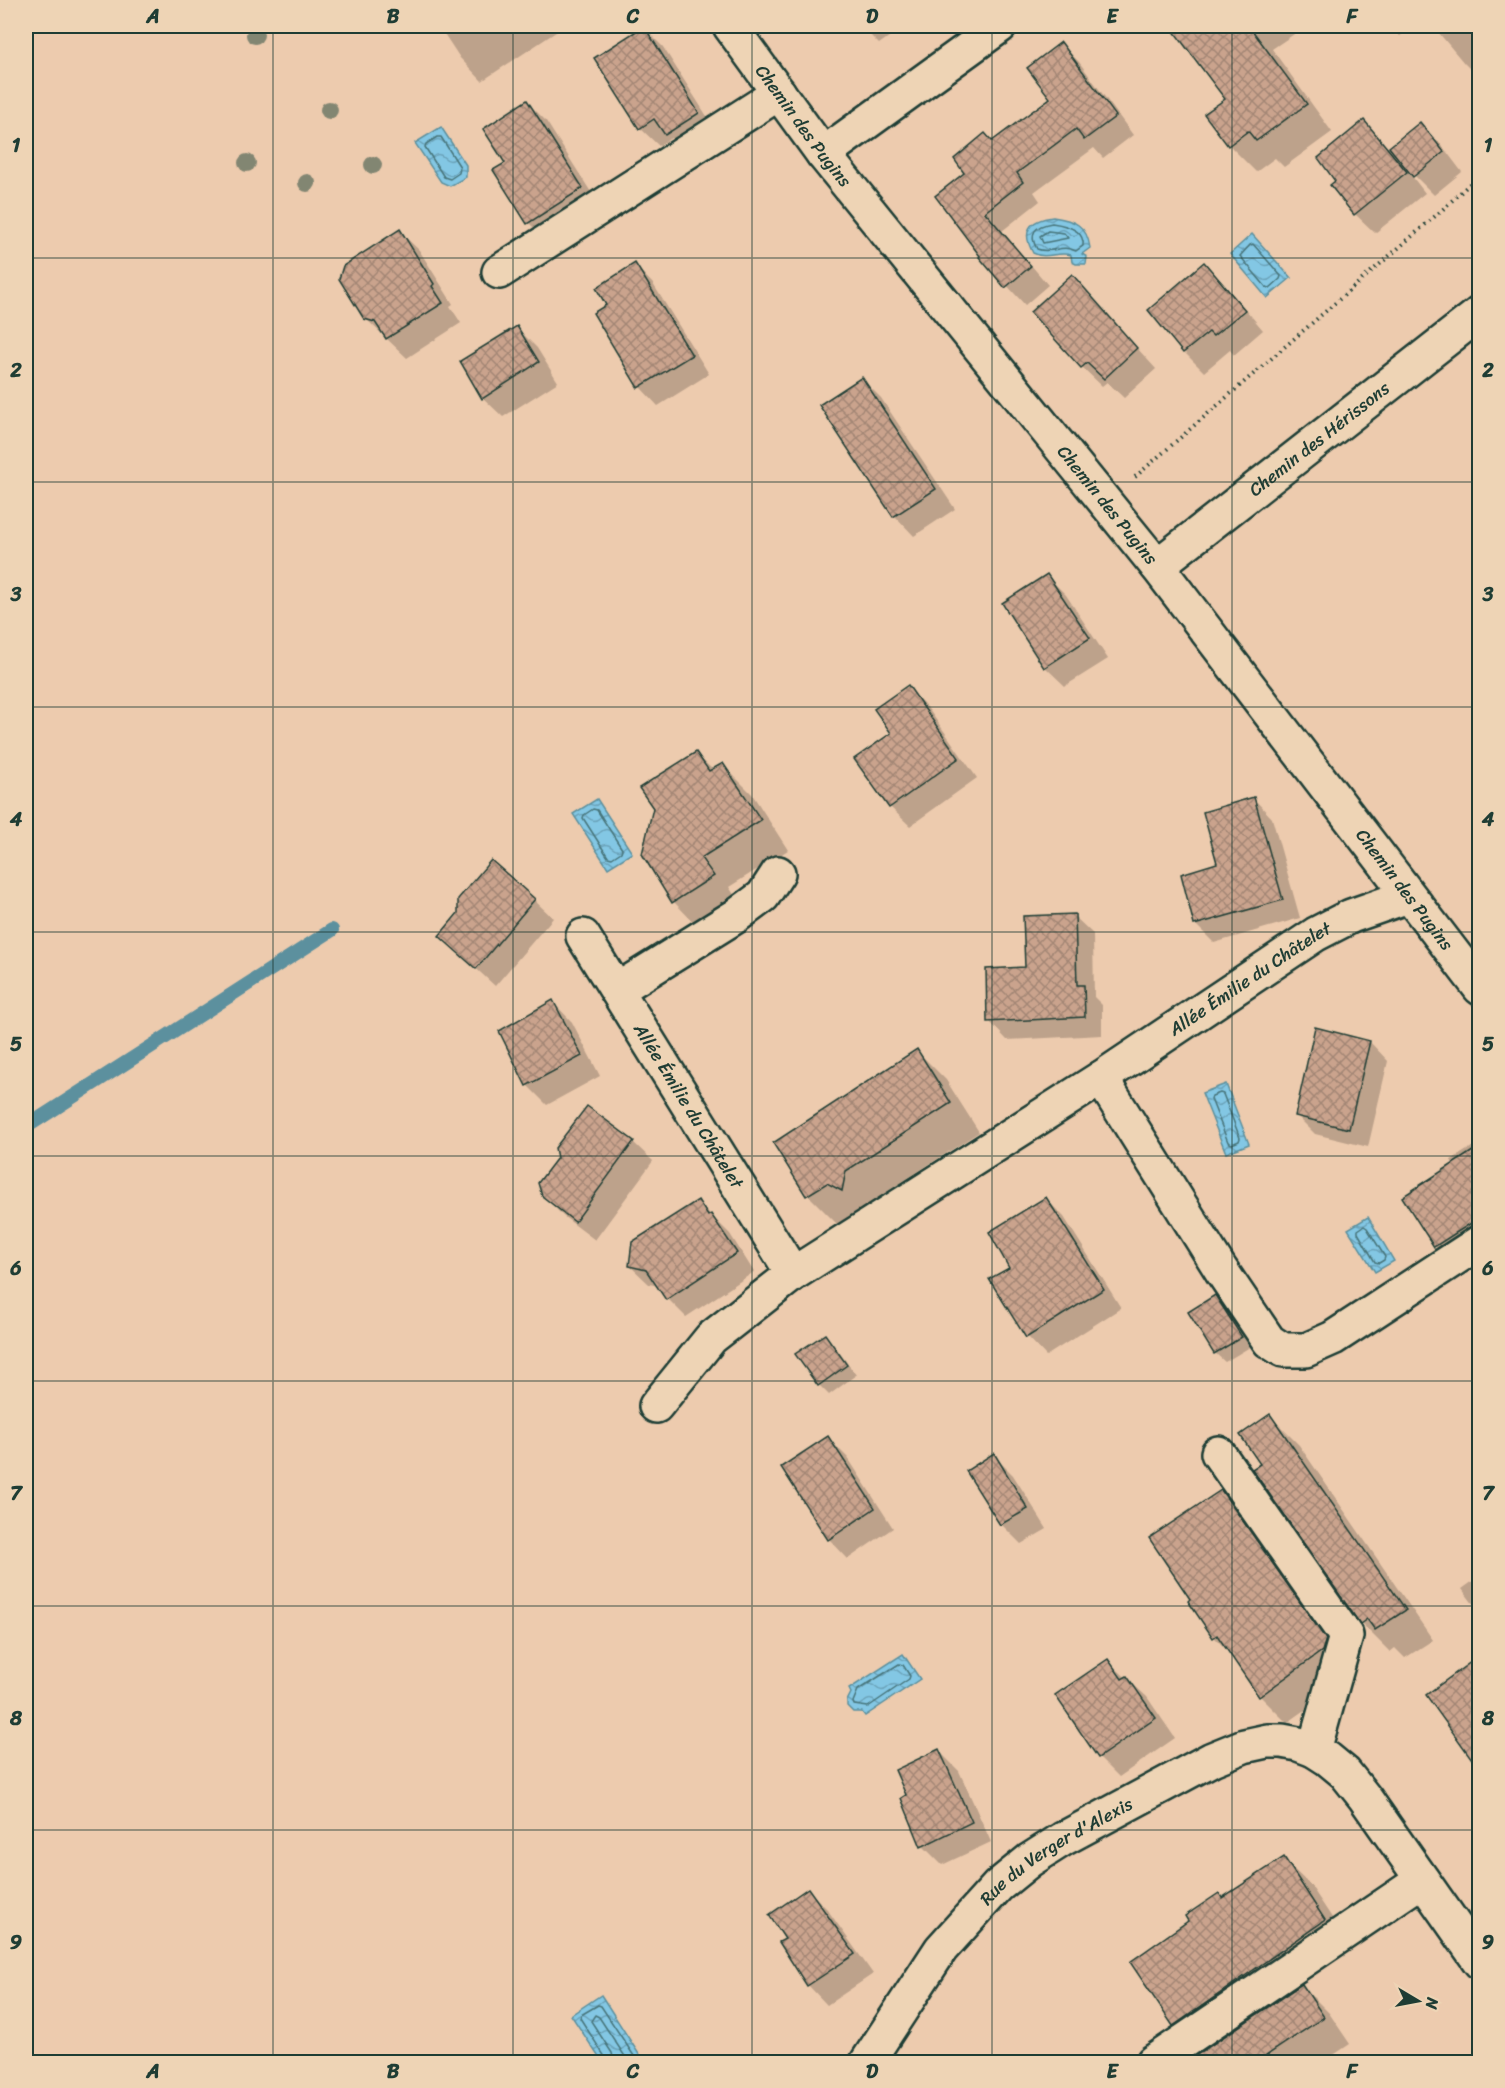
<svg xmlns="http://www.w3.org/2000/svg" width="1505" height="2088" font-family="Sriracha,sans-serif">
	<style>
		.water { fill: url(#water-waves); stroke: #5b909e; stroke-width: 1.5 }
		.shadow { fill: #0003 }
		.lines { fill: none; stroke-linecap: round; stroke-linejoin: round }
		.shore { stroke: #47747a; stroke-width: 1.5 }
		.stream { stroke: #5b909e; stroke-width: 14 }
		.building { fill: url(#building-cross-hatch); stroke: #1f3d34; stroke-width: 1.5 }
		.minor-casing { stroke: #1f3d34; stroke-width: 38 }
		.path { stroke: #1f3d34; stroke-width: 4; stroke-dasharray: 1.5 4.5; stroke-linecap: butt }
		.minor { stroke: #eed4b5; stroke-width: 33 }
		.tree { fill: #828672 }
		.grid { fill: none; stroke: #1f3d34; stroke-width: 1.5; stroke-opacity: 0.55 }
		.labels { text-anchor: middle; dominant-baseline: central; stroke-width: 6; stroke-linejoin: round; paint-order: stroke }
		.street-label { font-size: 18px; fill: #1f3d34; stroke: #eed4b5 }
		.neatline { fill: none; stroke: #1f3d34; stroke-width: 2 }
		.grid-label { font-size: 20px; text-anchor: middle; font-weight: bold; fill: #1f3d34 }
	</style>
	<defs>
		<pattern id="water-waves" width="16" height="10" patternUnits="userSpaceOnUse" patternTransform="scale(1.5)"><rect width="16" height="10" fill="#83c7e4"/><path d="M0 5q4-4 8 0t8 0" fill="none" stroke="#6ba3ba"/></pattern>
		<pattern id="building-cross-hatch" width="8" height="8" patternUnits="userSpaceOnUse" patternTransform="scale(1.5)"><rect width="8" height="8" fill="#caa38d"/><path d="M0 0l8 8M0 8l8-8" fill="none" stroke="#a38674"/></pattern>
	</defs>
	<rect width="100%" height="100%" fill="#edcbae"/>
	<filter id="ink" filterUnits="userSpaceOnUse"><feTurbulence type="fractalNoise" baseFrequency=".0167" numOctaves="2"/><feDisplacementMap in="SourceGraphic" scale="12" xChannelSelector="R" yChannelSelector="G"/><feConvolveMatrix kernelMatrix="1 2 1 2 8 2 1 2 1" color-interpolation-filters="sRGB"/></filter>
	<g filter="url(#ink)">
		<g class="water">
			<path d="M441,127L466,165V177L450,186L441,182L415,143Z"/>
			<path d="M1053,217C1074,220 1087,225 1090,248L1082,254L1087,257L1086,264H1076L1072,262L1071,255C1057,251 1047,260 1033,253C1021,231 1029,220 1053,217Z"/>
			<path d="M1252,234L1291,278L1267,298L1230,254Z"/>
			<path d="M597,799L632,853L608,868L573,814Z"/>
			<path d="M1226,1084L1249,1144L1226,1153L1202,1093Z"/>
			<path d="M1368,1217L1394,1261L1375,1272L1348,1229Z"/>
			<path d="M903,1654L920,1679L865,1716L862,1712H853L847,1706V1701L851,1693L849,1689Z"/>
			<path d="M601,1995L642,2059L636,2062H602L571,2015Z"/>
		</g>
		<g class="shadow">
			<path d="M439,26H560L562,28L482,81L460,58Z"/>
			<path d="M861,26H904L879,44Z"/>
			<path d="M1169,26H1306L1272,49L1332,132L1284,167L1275,158L1256,172L1229,145L1206,115L1227,100Z"/>
			<path d="M1389,26H1413L1400,36Z"/>
			<path d="M1433,26H1480V79L1464,63Z"/>
			<path d="M644,28L663,47L717,132L685,153L671,138L659,146L640,128Z"/>
			<path d="M1061,44L1079,62L1133,135L1103,158L1094,148L1034,192L1040,201L1002,231L1048,285L1025,305L981,257L966,174L993,142L1052,98Z"/>
			<path d="M527,102L546,121L601,208L548,242L529,223Z"/>
			<path d="M1364,122L1389,149L1420,124L1440,143L1462,172L1434,195L1413,174L1411,175L1425,193L1375,233L1355,214L1337,181Z"/>
			<path d="M399,231L419,250L453,304L450,306L461,323L407,358L365,318Z"/>
			<path d="M1204,264L1223,283L1263,330L1234,355L1230,350L1204,372L1184,352L1150,310Z"/>
			<path d="M635,265L653,284L709,374L658,406L640,387L595,314L608,306Z"/>
			<path d="M1072,276L1156,369L1124,398L1107,382L1102,386L1082,367Z"/>
			<path d="M517,328L537,348L558,382L503,417L483,398Z"/>
			<path d="M862,379L881,398L955,509L914,536L895,516L821,406Z"/>
			<path d="M1047,576L1066,595L1108,659L1065,686L1045,667Z"/>
			<path d="M907,687L927,707L977,778L910,826L890,807L893,733Z"/>
			<path d="M696,754L713,770L723,765L752,794L788,850L729,887L741,905L702,931L674,902L654,808Z"/>
			<path d="M1254,799L1272,818L1300,918L1214,943L1195,924L1219,864Z"/>
			<path d="M534,900L553,918L495,986L441,936L459,914Z"/>
			<path d="M1074,916L1093,934L1094,997L1102,1005V1035L1007,1040L989,1021L1026,968Z"/>
			<path d="M553,1002L572,1022L600,1076L547,1105L527,1085Z"/>
			<path d="M1370,1042L1388,1061L1368,1147L1315,1134L1296,1115Z"/>
			<path d="M917,1051L946,1080L979,1132L874,1200L871,1219L857,1211L837,1224L808,1195L775,1144Z"/>
			<path d="M633,1142L653,1161L595,1240L563,1216L543,1195Z"/>
			<path d="M1480,1142V1249L1454,1265L1435,1246L1404,1198L1454,1166L1451,1160Z"/>
			<path d="M1045,1198L1064,1217L1121,1308L1046,1356L1028,1337L991,1279L1011,1268Z"/>
			<path d="M698,1202L730,1234L754,1272L686,1317L668,1299L659,1286L649,1284L630,1266Z"/>
			<path d="M1215,1297L1225,1306L1250,1347L1225,1362L1215,1353Z"/>
			<path d="M824,1336L834,1345L856,1375L829,1395L819,1385L797,1355Z"/>
			<path d="M1270,1416L1299,1445L1433,1640L1405,1658L1395,1648L1390,1652L1361,1623L1262,1464Z"/>
			<path d="M828,1438L848,1458L893,1528L848,1559L829,1539Z"/>
			<path d="M993,1455L1013,1475L1047,1529L1021,1544L1001,1524L968,1472Z"/>
			<path d="M1221,1492L1248,1519L1352,1668L1349,1679L1287,1723L1260,1696L1233,1656L1214,1637Z"/>
			<path d="M1480,1576V1613L1462,1589Z"/>
			<path d="M1480,1658V1767L1429,1695Z"/>
			<path d="M1108,1661L1147,1697L1175,1738L1119,1777L1099,1757L1057,1695Z"/>
			<path d="M939,1751L959,1771L991,1842L942,1865L923,1846L908,1796Z"/>
			<path d="M1283,1859L1311,1886L1352,1948L1301,1985L1329,2013L1350,2044L1323,2062H1191L1203,2054L1174,2025L1223,1899Z"/>
			<path d="M808,1890L827,1909L873,1974L827,2005L808,1985L781,1943L787,1940Z"/>
		</g>
		<g class="lines">
			<g class="shore">
				<path d="M437,137H441L460,167L459,173L450,179L444,177L425,147L426,144Z"/>
				<path d="M1052,223C1066,225 1085,230 1083,246L1076,251C1061,243 1052,255 1037,249C1028,233 1035,226 1052,223Z"/>
				<path d="M1048,231L1064,233L1068,238L1043,243L1040,236Z"/>
				<path d="M1253,244L1281,276L1280,279L1270,288L1266,287L1240,256L1250,245Z"/>
				<path d="M593,809L597,810L622,849L621,852L612,858L608,857L583,818L584,815Z"/>
				<path d="M1220,1093L1223,1094L1240,1138L1239,1141L1232,1144L1228,1142L1211,1099L1212,1096Z"/>
				<path d="M1364,1226L1367,1228L1385,1257L1384,1260L1379,1263L1375,1262L1358,1233V1230Z"/>
				<path d="M899,1664L903,1665L910,1676L909,1679L868,1707L854,1705L853,1702L858,1690Z"/>
				<path d="M606,2062L605,2057L580,2018L581,2015L598,2005L601,2006L634,2056V2062"/>
				<path d="M614,2062L612,2053L591,2021L595,2015L599,2017L626,2058V2062"/>
			</g>
			<path class="stream" d="M26,1127L332,930"/>
		</g>
		<g class="building">
			<path d="M644,26L699,113L665,135L654,119L639,129L594,58Z"/>
			<path d="M1170,26H1249L1307,104L1256,141L1248,131L1228,146L1204,114L1225,99Z"/>
			<path d="M1061,42L1116,116L1084,140L1076,129L1017,173L1023,182L985,212L1031,266L1005,288L979,257L980,256L935,196L964,173L954,159L985,133L992,141L1050,98L1027,68Z"/>
			<path d="M527,100L583,188L527,224L493,170L505,163L483,129Z"/>
			<path d="M1364,120L1407,172L1354,215L1330,185L1335,181L1318,158Z"/>
			<path d="M1420,122L1444,152L1413,177L1389,147Z"/>
			<path d="M400,229L434,284L432,286L443,303L386,339L375,322L364,319L339,279L343,266Z"/>
			<path d="M1204,262L1245,310L1213,336L1209,332L1183,353L1148,310Z"/>
			<path d="M635,263L692,355L638,388L593,313L606,305L596,288Z"/>
			<path d="M1072,274L1137,348L1104,379L1087,363L1081,368L1030,312Z"/>
			<path d="M517,326L539,362L482,399L460,361Z"/>
			<path d="M862,377L936,489L893,517L819,405Z"/>
			<path d="M1047,574L1090,638L1044,668L1002,603Z"/>
			<path d="M908,685L959,758L889,808L854,759L891,733L874,709Z"/>
			<path d="M696,752L709,771L723,763L761,820L701,858L714,876L672,903L642,854L653,808L639,788Z"/>
			<path d="M1254,797L1283,900L1194,925L1181,874L1217,863L1203,812Z"/>
			<path d="M491,860L535,899L476,969L439,936L458,913V899Z"/>
			<path d="M1075,914L1077,985H1084L1085,1017L987,1022L986,969L1025,967L1023,916Z"/>
			<path d="M553,1000L582,1056L526,1086L499,1031Z"/>
			<path d="M1315,1027L1370,1041L1349,1129L1295,1116Z"/>
			<path d="M917,1049L951,1103L846,1171L842,1191L827,1183L806,1196L773,1143Z"/>
			<path d="M587,1106L634,1141L575,1222L542,1196L538,1183L557,1158L555,1148Z"/>
			<path d="M1479,1147V1218L1434,1247L1402,1197Z"/>
			<path d="M1046,1197L1104,1289L1026,1338L989,1279L1009,1268L989,1232Z"/>
			<path d="M698,1200L708,1216L711,1214L737,1253L666,1300L646,1270L629,1266L632,1242Z"/>
			<path d="M1215,1295L1242,1337L1214,1354L1188,1312Z"/>
			<path d="M825,1334L847,1365L818,1386L795,1354Z"/>
			<path d="M1270,1414L1406,1610L1375,1630L1367,1619L1360,1624L1252,1469L1260,1464L1240,1435Z"/>
			<path d="M828,1436L875,1508L828,1540L781,1467Z"/>
			<path d="M994,1453L1028,1509L1000,1525L966,1471Z"/>
			<path d="M1221,1490L1326,1639L1322,1651L1259,1697L1217,1635L1213,1638L1188,1601L1190,1599L1149,1538Z"/>
			<path d="M1479,1656V1769L1426,1695Z"/>
			<path d="M1108,1659L1122,1679L1127,1676L1156,1718L1098,1758L1055,1695Z"/>
			<path d="M939,1749L972,1822L921,1847L901,1798L906,1795L895,1770Z"/>
			<path d="M1284,1857L1325,1920L1173,2026L1130,1962L1188,1921L1185,1916L1219,1893L1222,1898Z"/>
			<path d="M808,1888L855,1954L807,1986L779,1942L785,1939L769,1915Z"/>
			<path d="M1302,1984L1324,2017L1257,2062H1198L1194,2057Z"/>
		</g>
		<g class="lines">
			<defs>
				<g id="minor">
					<path id="s1" d="M730,26L823,154L1157,566L1480,988"/>
					<path d="M823,154L1000,26"/>
					<path d="M499,272L779,93"/>
					<path id="s2" d="M1157,566L1480,313"/>
					<path id="s3" d="M583,936L793,1274L1101,1078L1316,934L1351,916L1408,896"/>
					<path d="M617,990L736,916L763,896L778,873"/>
					<path d="M1101,1078L1221,1270L1269,1341L1283,1350H1306L1333,1338L1480,1242"/>
					<path d="M656,1406L711,1338L793,1274"/>
					<path d="M1218,1453L1346,1636L1314,1750"/>
					<path id="s4" d="M867,2062L941,1949L998,1886L1030,1860L1063,1839L1212,1759L1244,1746L1267,1741H1282L1298,1744L1314,1750L1328,1759L1345,1773L1365,1798L1480,1962"/>
					<path d="M1153,2062L1422,1880"/>
				</g>
			</defs>
			<use href="#minor" class="minor-casing"/>
			<path class="path" d="M1135,477L1441,211L1480,174"/>
			<use href="#minor" class="minor"/>
		</g>
		<g class="tree">
			<circle cx="255" cy="35" r="9"/>
			<circle cx="329" cy="110" r="9"/>
			<circle cx="247" cy="163" r="9"/>
			<circle cx="373" cy="165" r="9"/>
			<circle cx="307" cy="183" r="9"/>
		</g>
	</g>
	<path class="grid" d="M273,26V2062M513,26V2062M752,26V2062M992,26V2062M1232,26V2062M26,258H1480M26,482H1480M26,707H1480M26,932H1480M26,1156H1480M26,1381H1480M26,1606H1480M26,1830H1480"/>
	<g class="labels">
		<g class="street-label">
			<text stroke="none"><textPath href="#s1" startOffset="124">Chemin des Pugins</textPath></text>
			<text stroke="none"><textPath href="#s2" startOffset="206">Chemin des Hérissons</textPath></text>
			<text stroke="none"><textPath href="#s1" startOffset="610">Chemin des Pugins</textPath></text>
			<text stroke="none"><textPath href="#s1" startOffset="1096">Chemin des Pugins</textPath></text>
			<text stroke="none"><textPath href="#s3" startOffset="942">Allée Émilie du Châtelet</textPath></text>
			<text stroke="none"><textPath href="#s3" startOffset="200">Allée Émilie du Châtelet</textPath></text>
			<text stroke="none"><textPath href="#s4" startOffset="288">Rue du Verger d'Alexis</textPath></text>
		</g>
	</g>
	<rect width="1505" height="2088" fill="none" stroke="#eed4b5" stroke-width="66"/>
	<g transform="translate(1418 2001) rotate(100)" stroke="#eed4b5" stroke-width="4.5" paint-order="stroke">
	<path d="M0-4.5L10 22L0 15L-10 22Z" fill="#1f3d34"/>
	<text y="-9" font-size="16" font-weight="bold" text-anchor="middle" fill="#1f3d34">N</text>
	</g>
	<rect x="33" y="33" width="1439" height="2022" class="neatline"/>
	<g class="grid-label">
		<text x="153" y="23">A</text>
		<text x="393" y="23">B</text>
		<text x="633" y="23">C</text>
		<text x="872" y="23">D</text>
		<text x="1112" y="23">E</text>
		<text x="1352" y="23">F</text>
		<text x="16" y="152">1</text>
		<text x="1488" y="152">1</text>
		<text x="16" y="377">2</text>
		<text x="1488" y="377">2</text>
		<text x="16" y="601">3</text>
		<text x="1488" y="601">3</text>
		<text x="16" y="826">4</text>
		<text x="1488" y="826">4</text>
		<text x="16" y="1051">5</text>
		<text x="1488" y="1051">5</text>
		<text x="16" y="1275">6</text>
		<text x="1488" y="1275">6</text>
		<text x="16" y="1500">7</text>
		<text x="1488" y="1500">7</text>
		<text x="16" y="1725">8</text>
		<text x="1488" y="1725">8</text>
		<text x="16" y="1949">9</text>
		<text x="1488" y="1949">9</text>
		<text x="153" y="2078">A</text>
		<text x="393" y="2078">B</text>
		<text x="633" y="2078">C</text>
		<text x="872" y="2078">D</text>
		<text x="1112" y="2078">E</text>
		<text x="1352" y="2078">F</text>
	</g>
</svg>
